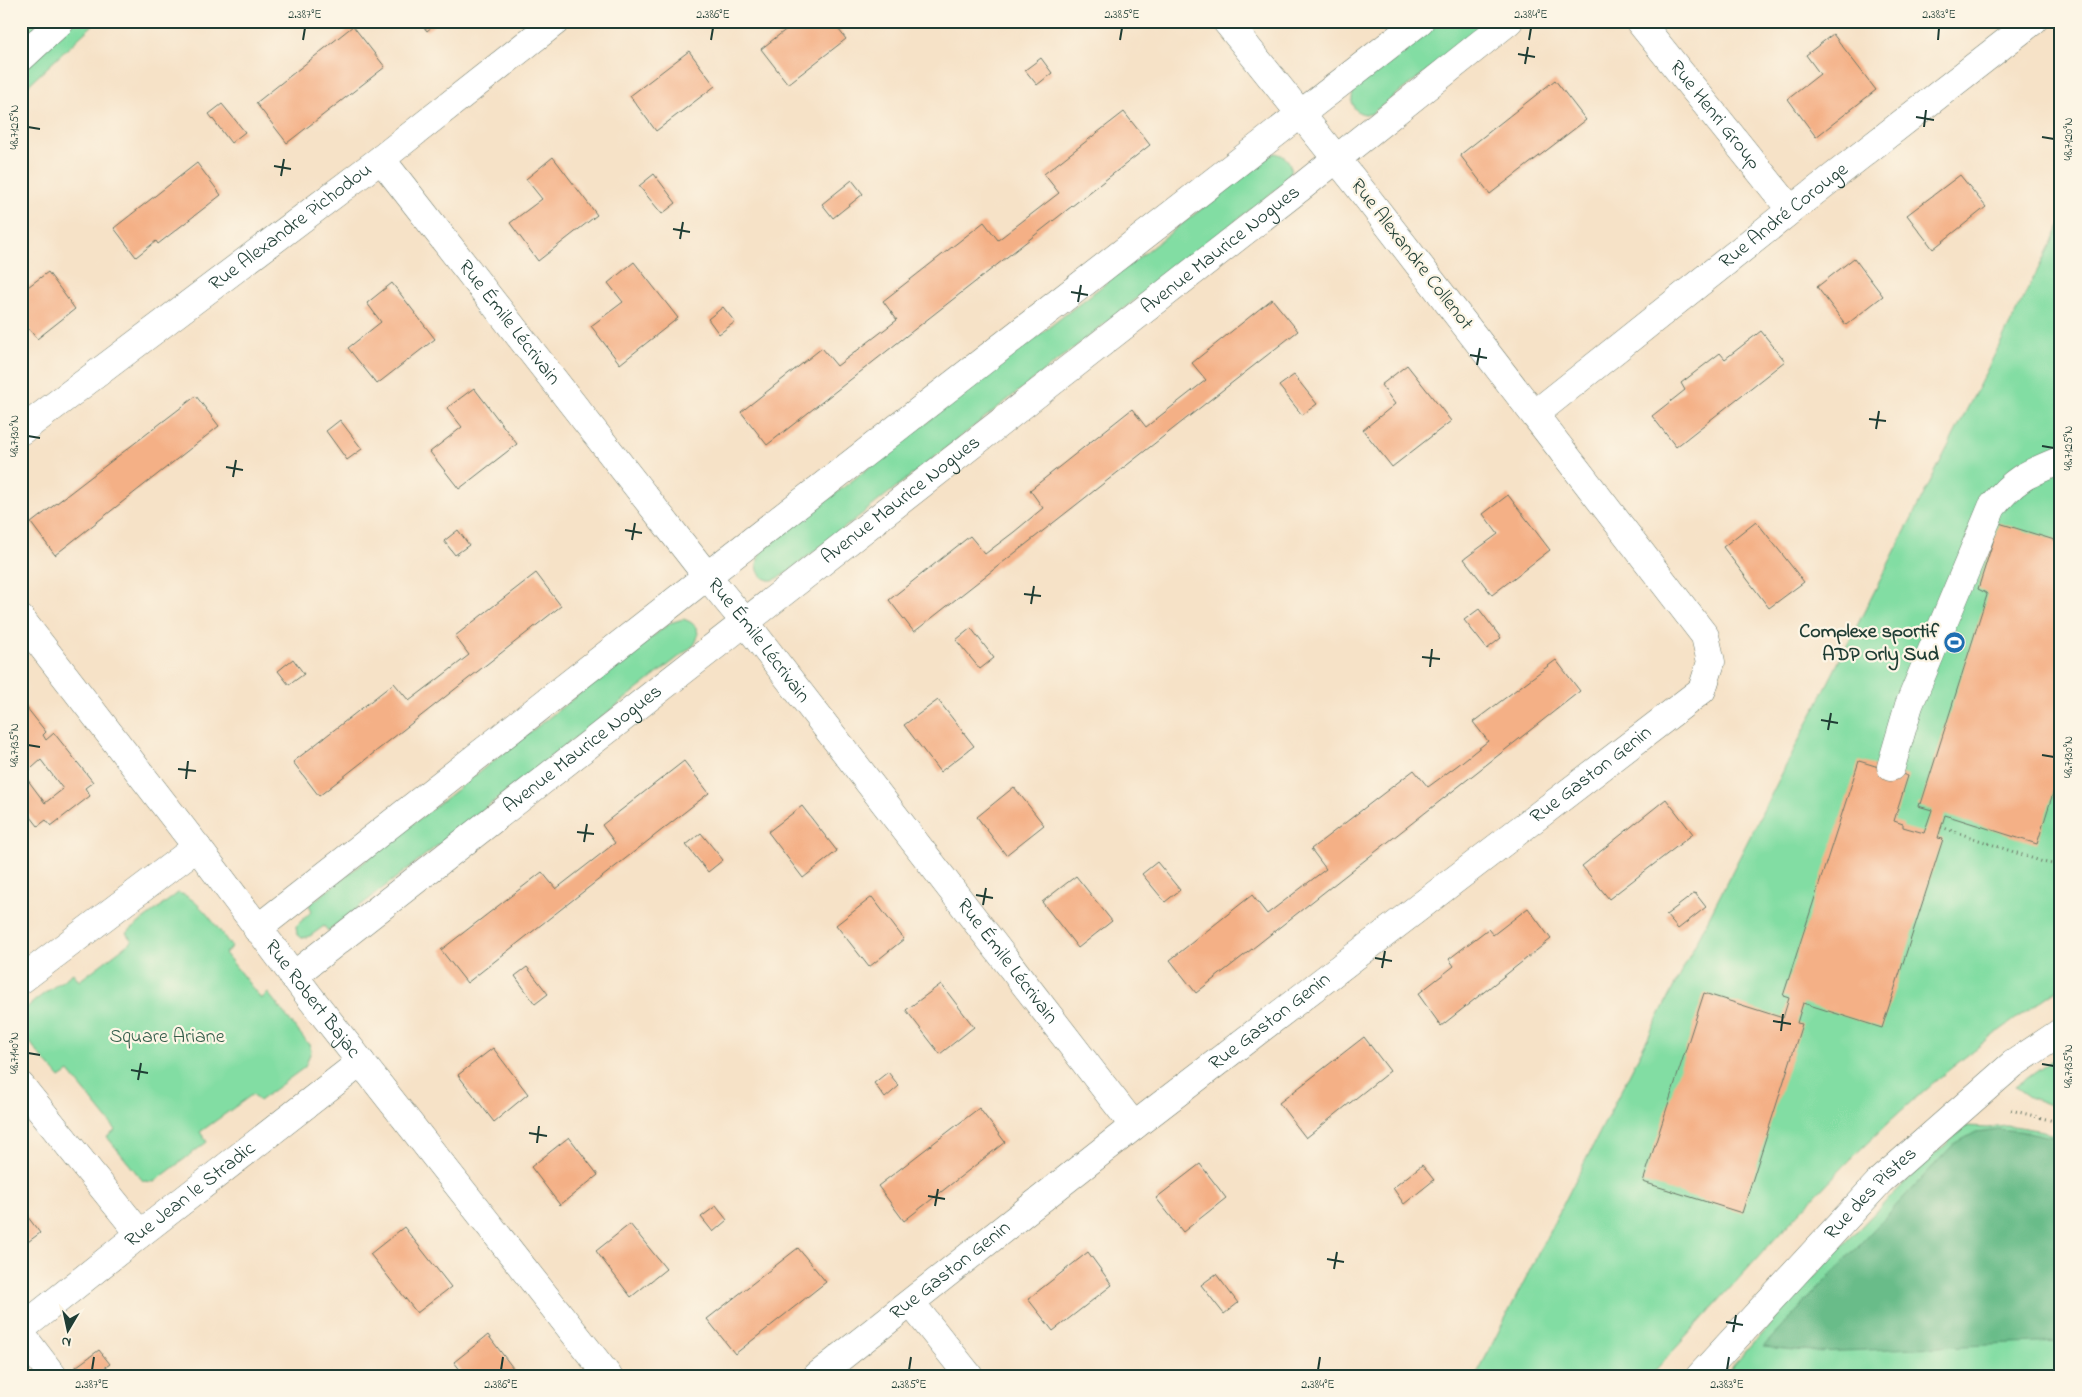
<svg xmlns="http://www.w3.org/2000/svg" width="2082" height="1397" font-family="'Indie Flower',sans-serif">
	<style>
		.green { fill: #82dda3; stroke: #508d6c }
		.forest { fill: #69bc89; stroke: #447c5e }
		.building { fill: #f4b086; fill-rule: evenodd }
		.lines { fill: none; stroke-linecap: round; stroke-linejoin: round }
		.minor-casing { stroke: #6a7767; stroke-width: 29 }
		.path { stroke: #6a7767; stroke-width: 3; stroke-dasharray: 1 4; stroke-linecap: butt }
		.minor { stroke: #fff; stroke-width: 28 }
		.ticks { fill: none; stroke: #1f3d34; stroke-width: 2 }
		.labels { text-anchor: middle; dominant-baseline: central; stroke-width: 4.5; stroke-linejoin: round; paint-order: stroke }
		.street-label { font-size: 20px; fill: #1f3d34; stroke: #fcf5e5 }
		.poi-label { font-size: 20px; font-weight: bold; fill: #1f3d34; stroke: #fcf5e5; text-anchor: end }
		.park-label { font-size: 20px; fill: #335d4a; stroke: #fcf5e5 }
		.neatline { fill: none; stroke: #1f3d34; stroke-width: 2 }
		.ticks-label { font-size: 12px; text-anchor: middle; fill: #1f3d34 }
	</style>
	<rect width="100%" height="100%" fill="#fcf5e5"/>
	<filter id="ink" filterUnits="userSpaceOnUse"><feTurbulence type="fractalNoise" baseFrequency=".02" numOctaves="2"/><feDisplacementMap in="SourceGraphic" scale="10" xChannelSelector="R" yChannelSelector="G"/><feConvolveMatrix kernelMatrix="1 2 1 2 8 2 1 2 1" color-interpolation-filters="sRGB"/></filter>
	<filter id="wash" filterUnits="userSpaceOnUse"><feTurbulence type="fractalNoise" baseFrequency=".0096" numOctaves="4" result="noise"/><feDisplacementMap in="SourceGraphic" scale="20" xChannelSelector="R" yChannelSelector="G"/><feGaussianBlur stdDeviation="1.12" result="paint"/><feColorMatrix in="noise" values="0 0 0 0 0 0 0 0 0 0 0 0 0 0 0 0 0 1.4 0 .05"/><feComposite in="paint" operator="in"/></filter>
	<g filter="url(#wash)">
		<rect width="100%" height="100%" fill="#f6e2c7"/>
		<g class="green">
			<path d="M21,21H97L21,92Z"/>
			<path d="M1440,21H1492L1371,114C1353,116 1348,101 1355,88Z"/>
			<path d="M1275,153C1289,156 1294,166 1288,180L788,572C782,575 776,581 769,580C754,577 755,558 763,550L1268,157Z"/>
			<path d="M2061,224V987C2001,1028 1944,1071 1891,1120C1806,1200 1730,1290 1650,1376H1476Z"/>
			<path d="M683,619C697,623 702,633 694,645L328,931L324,926L310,936L302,938L297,935L296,926L312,911L309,905L670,623Z"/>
			<path d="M178,893C199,897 219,931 232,947L225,953L261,999L268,993L310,1046L311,1051L305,1067L259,1101L253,1094L200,1132L207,1142L154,1182L143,1181L107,1137L116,1130L69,1072L60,1078C48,1063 12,1031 24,1011C30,1002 63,981 73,973L79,981L132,941L126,933Z"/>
			<path d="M2061,1054V1109L2029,1097L2015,1087Z"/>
			<path d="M2006,1125L2043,1131L2061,1138V1376H1724C1801,1289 1879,1203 1966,1126L1987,1127Z"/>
		</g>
		<path class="forest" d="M1997,1129L2028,1132L2055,1138L2061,1146V1342L1817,1352L1763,1347L1954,1144L1976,1132Z"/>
		<g id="blocks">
			<g class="building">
				<path d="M419,21H439L427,31Z"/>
				<path d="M797,21H832L846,39L788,84L761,49Z"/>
				<path d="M353,26L385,67L287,143L256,103Z"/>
				<path d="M1833,34L1876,90L1816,137L1788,99L1820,74L1806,55Z"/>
				<path d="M689,51L715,86L656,131L630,96Z"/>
				<path d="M1041,58L1052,73L1037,85L1025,70Z"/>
				<path d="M1555,80L1586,120L1490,194L1460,155Z"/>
				<path d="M222,104L245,132L231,143L209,114Z"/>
				<path d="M1124,112L1150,145L767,445L741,412L822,348L837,366L897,320L883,301L984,222L998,240L1059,193L1044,174Z"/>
				<path d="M553,157L597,215L538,261L510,223L542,199L526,179Z"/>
				<path d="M197,163L221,195L158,244L156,241L136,257L114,228Z"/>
				<path d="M654,174L676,203L662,214L639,186Z"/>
				<path d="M1960,175L1986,207L1933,249L1907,215Z"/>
				<path d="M852,180L863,194L833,218L822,204Z"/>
				<path d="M1854,258L1883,296L1846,325L1817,287Z"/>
				<path d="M634,262L678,318L620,364L591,326L623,302L608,283Z"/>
				<path d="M48,272L75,309L37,339L21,319V292Z"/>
				<path d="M392,283L435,339L377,384L348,348L381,322L367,303Z"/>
				<path d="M1272,299L1298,331L914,632L889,600L970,536L985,554L1014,532L1043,508L1030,490L1132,409L1146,427L1206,380L1192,363Z"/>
				<path d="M723,307L735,322L719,334L708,319Z"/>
				<path d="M1761,331L1785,361L1676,447L1652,416L1685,390L1681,383L1720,353L1725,359Z"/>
				<path d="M1407,365L1451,421L1392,467L1363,430L1395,404L1381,385Z"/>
				<path d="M1294,375L1317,404L1302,415L1279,386Z"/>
				<path d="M474,388L517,444L459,489L430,452L462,427L447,408Z"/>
				<path d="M196,396L219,426L55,555L31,523Z"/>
				<path d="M340,420L362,449L347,460L326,431Z"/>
				<path d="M1508,495L1550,550L1492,595L1464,559L1498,534L1483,514Z"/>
				<path d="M1756,521L1804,582L1769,608L1723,547Z"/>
				<path d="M1999,523L2061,542V768L2037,844L1945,815L1938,838L1943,839L1882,1028L1803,1003L1797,1023L1802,1024L1742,1213L1643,1182L1704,993L1783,1018L1789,998L1783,996L1859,761L1908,776L1894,821L1903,824V827L1924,833L1932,810L1918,806L1919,803L1921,804L1987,595L1986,593L1978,589Z"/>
				<path d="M458,530L469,545L455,555L444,541Z"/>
				<path d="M536,573L561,606L319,796L293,762L394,683L409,701L438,679L469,655L455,636Z"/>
				<path d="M1479,609L1501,638L1487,649L1464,620Z"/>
				<path d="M971,628L994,658L980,669L956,640Z"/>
				<path d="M293,659L304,674L289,685L278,671Z"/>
				<path d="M1556,660L1580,691L1196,993L1170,960L1252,895L1267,914L1326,869L1311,849L1414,770L1428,787L1458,765L1488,741L1473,722Z"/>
				<path d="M938,700L974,746L940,772L904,725Z"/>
				<path d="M23,703L46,732L43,735L46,740L54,733L93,782L85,788L90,796L51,826L46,820L38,826L21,804V705ZM41,760L63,789L45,803L24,775Z"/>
				<path d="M684,761L709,793L467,983L441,950L542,872L556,889L615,843L602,825Z"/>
				<path d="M1014,787L1044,825L1006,855L977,817Z"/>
				<path d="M1666,799L1693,834L1609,899L1582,866Z"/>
				<path d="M802,806L837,851L803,878L768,832Z"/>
				<path d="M701,833L723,860L708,872L686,845Z"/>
				<path d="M1157,862L1180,890L1165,902L1142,874Z"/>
				<path d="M1076,876L1112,921L1078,948L1042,902Z"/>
				<path d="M1695,893L1706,907L1678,929L1666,915Z"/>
				<path d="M872,897L904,939L869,967L836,925Z"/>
				<path d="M1528,908L1551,939L1441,1026L1418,994L1454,966L1449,959L1488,929L1493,935Z"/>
				<path d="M527,967L548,994L535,1004L515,976Z"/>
				<path d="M941,984L974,1027L940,1054L906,1010Z"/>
				<path d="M1364,1037L1390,1071L1306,1138L1279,1103Z"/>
				<path d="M493,1048L528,1094L494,1122L458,1075Z"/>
				<path d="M888,1072L899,1086L885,1098L874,1083Z"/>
				<path d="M979,1108L1005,1142L904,1221L878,1186Z"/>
				<path d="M569,1137L598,1175L560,1205L531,1167Z"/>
				<path d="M1200,1164L1226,1198L1183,1232L1156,1198Z"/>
				<path d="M1422,1165L1434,1180L1404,1204L1393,1188Z"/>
				<path d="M716,1206L727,1220L713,1232L701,1217Z"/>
				<path d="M21,1208L40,1233L21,1247Z"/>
				<path d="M630,1224L666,1269L631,1297L596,1251Z"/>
				<path d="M404,1227L451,1287L417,1313L370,1254Z"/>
				<path d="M798,1248L826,1282L735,1354L707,1319Z"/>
				<path d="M1088,1252L1112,1285L1053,1331L1028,1299Z"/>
				<path d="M1216,1274L1238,1303L1224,1314L1201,1285Z"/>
				<path d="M488,1335L519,1376H465L454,1362Z"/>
				<path d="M99,1350L110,1364L93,1376H77L73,1369Z"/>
			</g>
		</g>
	</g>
	<g filter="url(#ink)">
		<use href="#blocks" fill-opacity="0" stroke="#6a7767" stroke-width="1"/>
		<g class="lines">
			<defs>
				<g id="minor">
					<path id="s1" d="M1639,21L1791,210"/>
					<path d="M21,58L61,21"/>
					<path id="s2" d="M381,159L707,576L745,622L1134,1126"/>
					<path id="s3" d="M1535,414L1791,210L2033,21"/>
					<path id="s4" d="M21,431L381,159L556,21"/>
					<path id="s5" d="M21,619L197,847L309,996L608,1376"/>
					<path d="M1891,767L1909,705L1992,507C2015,478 2027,474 2061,460"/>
					<path d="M257,929L707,576L1420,21"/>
					<path id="s6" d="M293,976L1305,184L1509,21"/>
					<path d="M21,980L197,847"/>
					<path d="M21,1086L140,1234"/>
					<path d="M911,1303L969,1376"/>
					<path id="s7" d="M21,1329L140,1234L361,1062"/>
					<path d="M21,1334L53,1376"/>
					<path id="s8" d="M817,1376L1134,1126L1702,690L1711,662L1705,636L1355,182L1226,21"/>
					<path id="s9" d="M1700,1376L1881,1180L2013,1064L2061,1032"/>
				</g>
			</defs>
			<use href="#minor" class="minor-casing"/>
			<g class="path">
				<path d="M21,688L28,682"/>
				<path d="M1941,827L2043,862L2061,866"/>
				<path d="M2011,1110L2061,1123"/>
				<path d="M1661,1376L1667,1369"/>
			</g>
			<use href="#minor" class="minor"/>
		</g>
	</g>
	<path class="ticks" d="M303,40L305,28M711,40L713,28M1120,40L1122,28M1529,40L1531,28M1938,40L1939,28M1518,54L1535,57M1525,64L1528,47M1916,117L1934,120M28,127L40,129M1924,127L1926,110M2042,137L2054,139M274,166L291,169M281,176L284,159M673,229L690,232M680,239L683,222M1071,292L1088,295M1078,302L1081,285M1470,355L1487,358M1477,365L1480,348M1869,419L1886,421M1876,429L1879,411M28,436L40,438M2042,446L2054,448M226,467L243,470M233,477L236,460M625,530L642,533M632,540L635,523M1024,594L1041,596M1031,604L1034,586M1422,657L1440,659M1430,667L1432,649M1821,720L1838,723M1828,730L1831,713M28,745L40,747M2042,755L2054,757M178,769L196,771M186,779L188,761M577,832L594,834M584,842L587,824M976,895L993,898M983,905L986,888M1375,958L1392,961M1382,968L1385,951M1773,1021L1791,1024M1781,1031L1783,1014M28,1053L40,1055M2042,1064L2054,1066M131,1070L148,1073M138,1080L141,1063M529,1133L547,1136M537,1143L539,1126M928,1196L945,1199M935,1206L938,1189M1327,1259L1344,1262M1334,1269L1337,1252M1726,1322L1743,1325M1733,1332L1736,1315M92,1370L94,1357M501,1370L503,1357M909,1370L911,1357M1318,1370L1320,1357M1727,1370L1729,1357"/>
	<defs>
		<symbol id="stadium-disc" viewBox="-11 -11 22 22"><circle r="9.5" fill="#1f6fb2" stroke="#fcf5e5"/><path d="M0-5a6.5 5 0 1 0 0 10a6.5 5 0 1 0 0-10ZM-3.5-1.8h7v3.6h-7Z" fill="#fff"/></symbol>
	</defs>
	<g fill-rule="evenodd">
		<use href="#stadium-disc" x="1942" y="630" width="25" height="25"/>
	</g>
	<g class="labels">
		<g class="street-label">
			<text stroke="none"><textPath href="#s1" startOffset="121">Rue Henri Group</textPath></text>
			<text stroke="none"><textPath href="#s3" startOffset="318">Rue André Corouge</textPath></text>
			<text stroke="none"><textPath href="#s4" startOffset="338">Rue Alexandre Pichodou</textPath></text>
			<text stroke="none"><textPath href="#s6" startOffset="1178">Avenue Maurice Nogues</textPath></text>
			<text transform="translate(1411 255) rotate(52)">Rue Alexandre Collenot</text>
			<text stroke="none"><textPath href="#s2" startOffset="208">Rue Émile Lécrivain</textPath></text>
			<text stroke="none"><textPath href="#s6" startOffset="772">Avenue Maurice Nogues</textPath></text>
			<text stroke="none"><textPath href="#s2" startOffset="612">Rue Émile Lécrivain</textPath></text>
			<text stroke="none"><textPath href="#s6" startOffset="368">Avenue Maurice Nogues</textPath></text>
			<text stroke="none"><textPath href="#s8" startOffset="980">Rue Gaston Genin</textPath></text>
			<text stroke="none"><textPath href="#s2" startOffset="1018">Rue Émile Lécrivain</textPath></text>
			<text stroke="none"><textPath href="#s5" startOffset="479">Rue Robert Bajac</textPath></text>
			<text stroke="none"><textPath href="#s8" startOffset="575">Rue Gaston Genin</textPath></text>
			<text stroke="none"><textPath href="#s9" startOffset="250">Rue des Pistes</textPath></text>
			<text stroke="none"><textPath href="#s7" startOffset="216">Rue Jean le Stradic</textPath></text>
			<text stroke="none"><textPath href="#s8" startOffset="170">Rue Gaston Genin</textPath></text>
		</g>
		<g class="poi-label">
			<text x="1939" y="632">Complexe sportif<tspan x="1939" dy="23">ADP Orly Sud</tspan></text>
		</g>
		<g class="park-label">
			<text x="167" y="1037">Square Ariane</text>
		</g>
	</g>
	<rect width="2082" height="1397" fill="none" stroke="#fcf5e5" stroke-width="55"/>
	<g transform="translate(68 1330) rotate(189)" stroke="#fcf5e5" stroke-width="4" paint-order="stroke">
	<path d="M0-4L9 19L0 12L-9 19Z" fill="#1f3d34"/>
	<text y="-8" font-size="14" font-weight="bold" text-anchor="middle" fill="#1f3d34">N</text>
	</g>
	<rect x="28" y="28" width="2026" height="1342" class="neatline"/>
	<g class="ticks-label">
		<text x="305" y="18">2.387°E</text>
		<text x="713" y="18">2.386°E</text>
		<text x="1122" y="18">2.385°E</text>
		<text x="1531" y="18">2.384°E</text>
		<text x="1939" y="18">2.383°E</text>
		<text transform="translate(14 127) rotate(-90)" y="4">48.7125°N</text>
		<text transform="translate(2068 139) rotate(-90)" y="4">48.7120°N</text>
		<text transform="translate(14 436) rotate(-90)" y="4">48.7130°N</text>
		<text transform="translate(2068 448) rotate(-90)" y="4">48.7125°N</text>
		<text transform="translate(14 745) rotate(-90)" y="4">48.7135°N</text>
		<text transform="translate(2068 757) rotate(-90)" y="4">48.7130°N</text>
		<text transform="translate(14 1053) rotate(-90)" y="4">48.7140°N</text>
		<text transform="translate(2068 1066) rotate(-90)" y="4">48.7135°N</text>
		<text x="92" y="1388">2.387°E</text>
		<text x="501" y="1388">2.386°E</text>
		<text x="909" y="1388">2.385°E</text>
		<text x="1318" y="1388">2.384°E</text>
		<text x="1727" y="1388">2.383°E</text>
	</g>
</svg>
